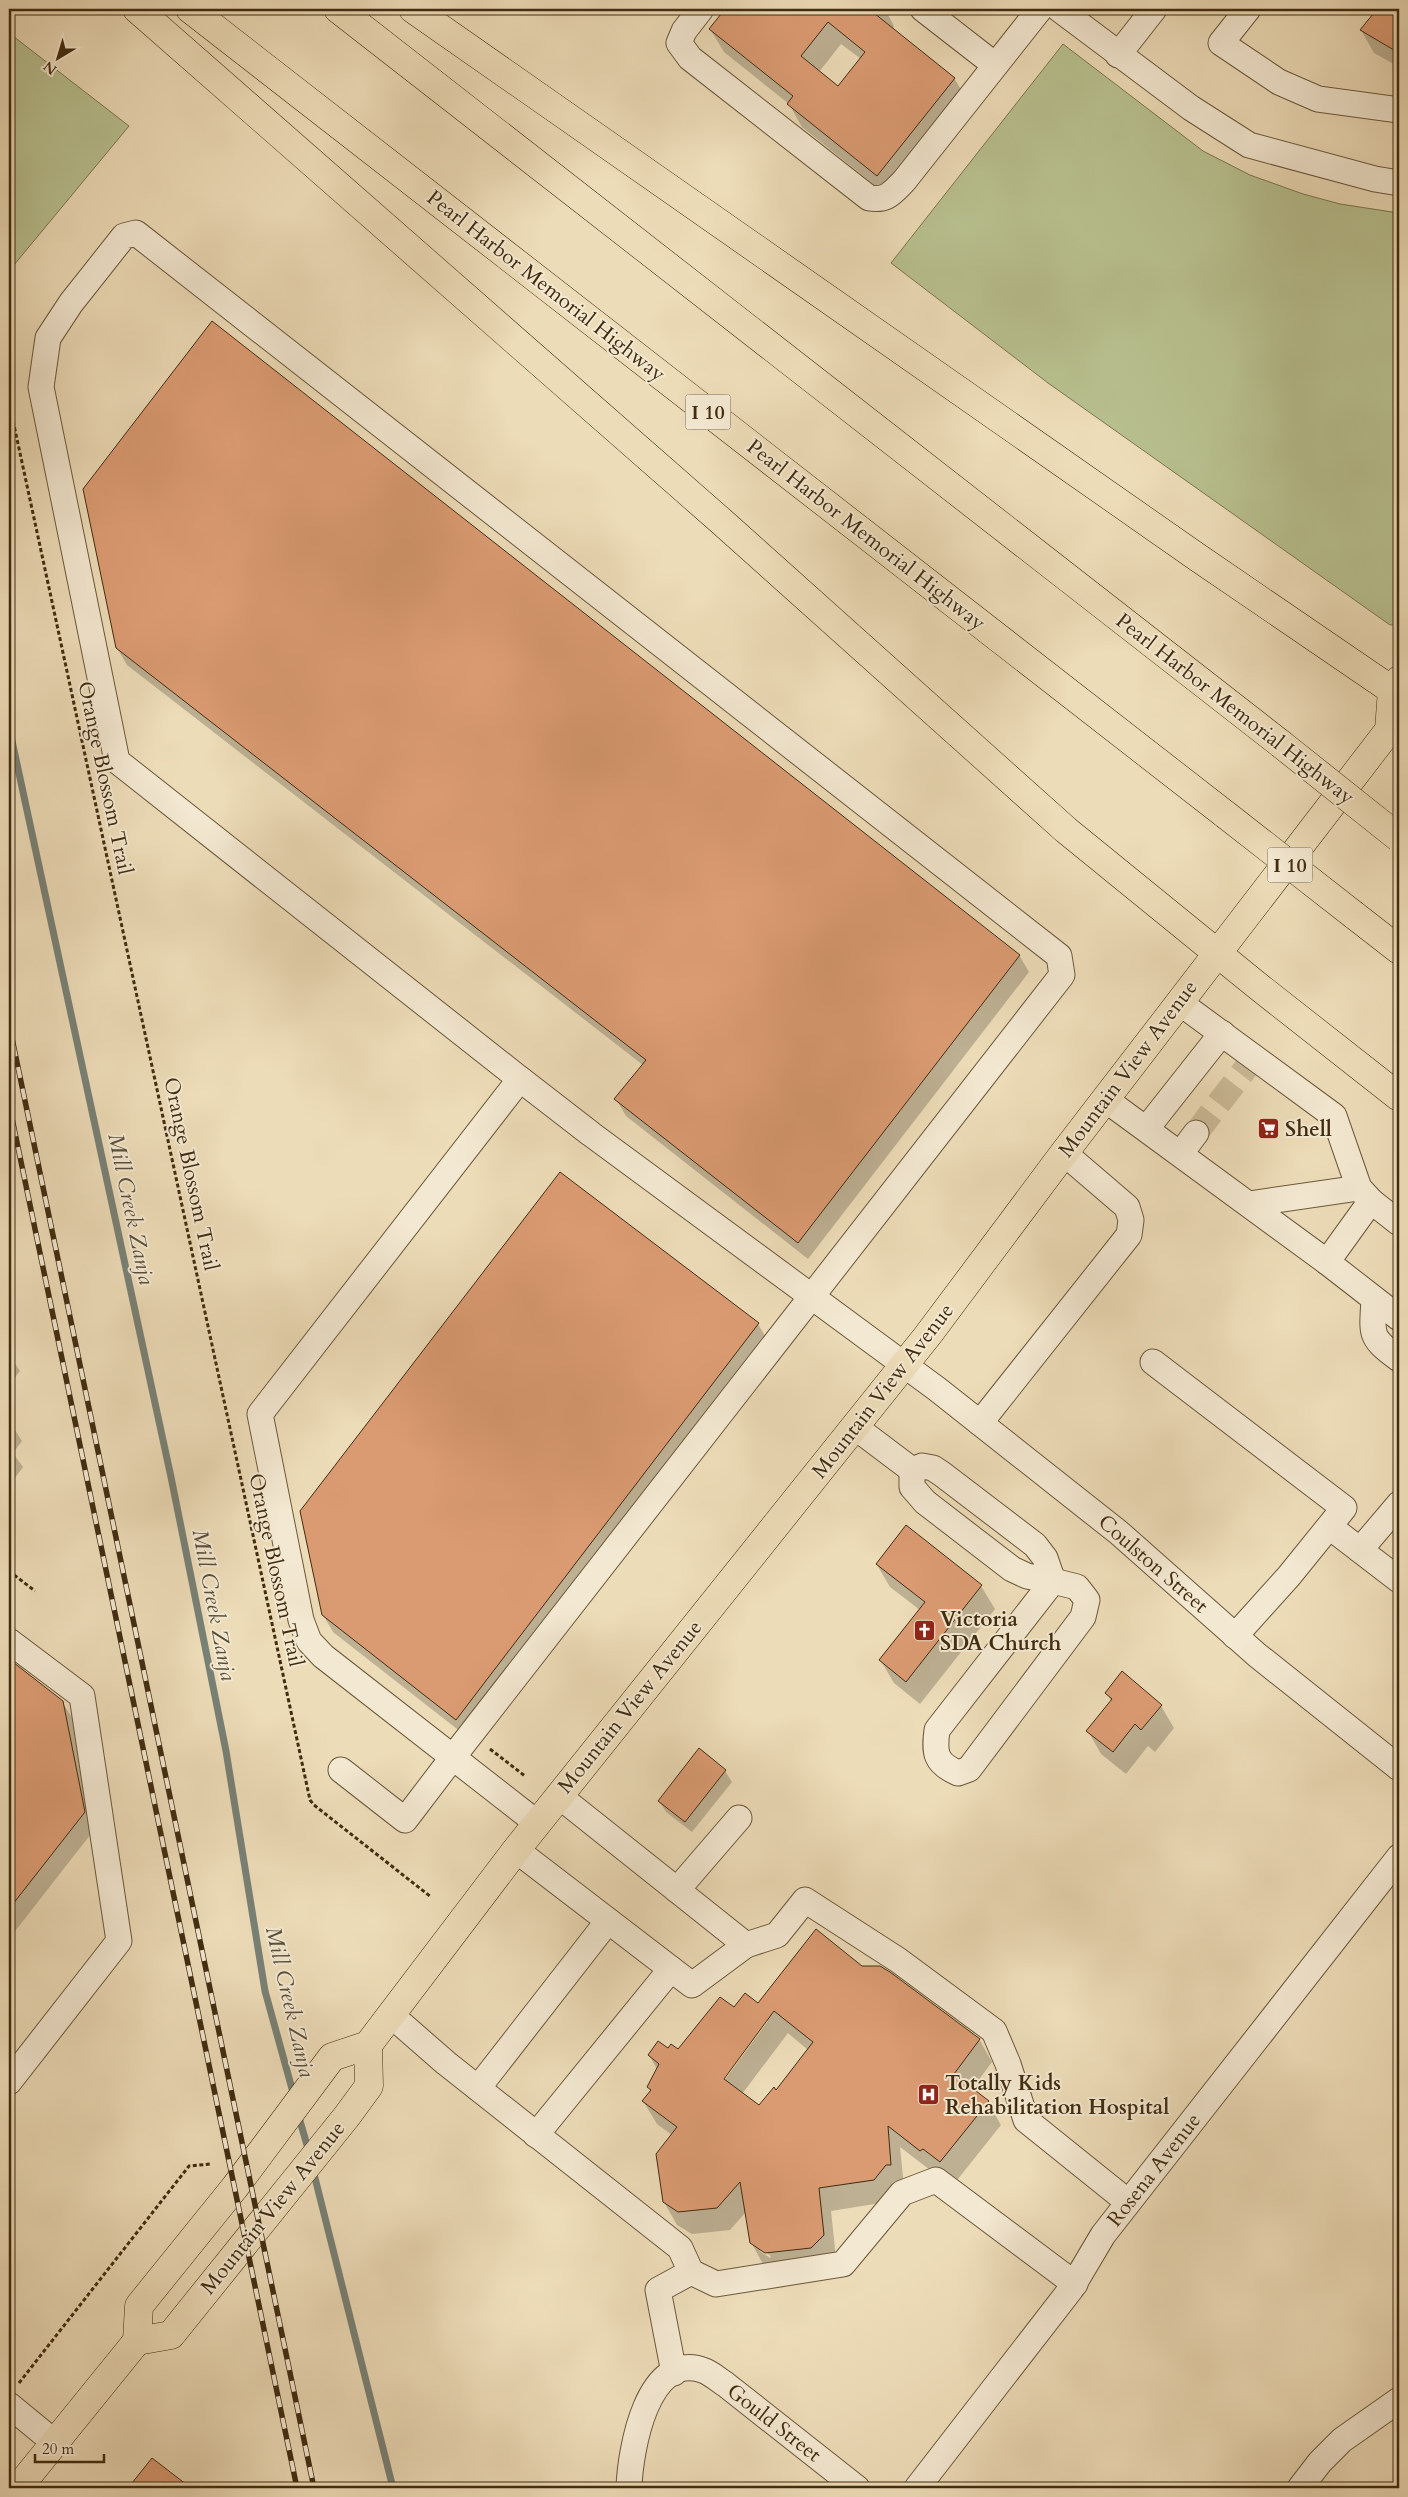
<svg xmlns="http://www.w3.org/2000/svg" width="1408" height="2497" font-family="Cardo,serif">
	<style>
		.green { fill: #b8c08f; stroke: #7c7650 }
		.shadow { fill: #0003; fill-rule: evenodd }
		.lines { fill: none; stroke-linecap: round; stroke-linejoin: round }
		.stream { stroke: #788176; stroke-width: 7 }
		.building { fill: #db9b72; stroke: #412c11; fill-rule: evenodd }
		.minor-tunnel { stroke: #cbb997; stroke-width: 25; stroke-dasharray: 25 12; stroke-linecap: butt }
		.minor-casing { stroke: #6c583b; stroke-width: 27 }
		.major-casing { stroke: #412c11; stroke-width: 29 }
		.highway-casing { stroke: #412c11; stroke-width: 29 }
		.path { stroke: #412c11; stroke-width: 3; stroke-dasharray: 4 2.5; stroke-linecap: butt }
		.minor { stroke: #f3e8d1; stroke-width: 25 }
		.major { stroke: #eddcb8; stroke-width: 28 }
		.highway { stroke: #eddcb8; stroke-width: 28 }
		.rail-casing { stroke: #412c11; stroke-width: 5.5 }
		.rail { stroke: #f3e8d1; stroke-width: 4; stroke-dasharray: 11; stroke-linecap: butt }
		.highway-bridge-casing { stroke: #412c11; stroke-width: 29; stroke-linecap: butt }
		.highway-bridge { stroke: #eddcb8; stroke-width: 28 }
		.labels { text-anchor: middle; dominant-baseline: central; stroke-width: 4; stroke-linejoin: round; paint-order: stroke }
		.shield { fill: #f3e8d1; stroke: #76644b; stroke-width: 1 }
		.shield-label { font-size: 20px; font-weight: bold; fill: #412c11 }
		.street-label { font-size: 21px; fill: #412c11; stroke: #f3e8d1 }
		.poi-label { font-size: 21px; font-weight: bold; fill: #412c11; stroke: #f3e8d1; text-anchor: start }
		.water-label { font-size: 22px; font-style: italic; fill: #584f3b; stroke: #f3e8d1 }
	</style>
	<rect width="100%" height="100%" fill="#eddcb8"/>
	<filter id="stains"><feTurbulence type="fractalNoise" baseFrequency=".004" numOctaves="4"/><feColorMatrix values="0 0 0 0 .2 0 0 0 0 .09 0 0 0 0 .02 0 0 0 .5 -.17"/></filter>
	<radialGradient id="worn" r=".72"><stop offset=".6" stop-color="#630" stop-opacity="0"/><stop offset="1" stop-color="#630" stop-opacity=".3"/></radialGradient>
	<g class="green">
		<path d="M9,33L129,126L9,271Z"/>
		<path d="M1063,44L1203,151L1250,175L1303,194L1340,204L1399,213V624L1390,625L1048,383L891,263Z"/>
	</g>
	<g class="shadow">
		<path d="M727,9H885L894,26L892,29L954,78L968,101L891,198L802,127L789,104L724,52L710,29ZM841,44L861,59L838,88L819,72Z"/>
		<path d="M1379,9H1399V67L1374,53L1361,30Z"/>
		<path d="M117,648L1019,955L1029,972L808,1259L626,1116L616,1099L643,1065L127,665Z"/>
		<path d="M758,1324L768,1341L466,1736L333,1632L323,1615Z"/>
		<path d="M9,1355L20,1371L9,1385Z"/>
		<path d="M9,1425L15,1430L22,1441L13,1453L23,1467L9,1486Z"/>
		<path d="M907,1527L981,1586L995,1609L920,1704L894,1683L881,1661L920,1610L890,1587L877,1565Z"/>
		<path d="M9,1661L62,1702L73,1719L94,1830L9,1939Z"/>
		<path d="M1107,1693L1161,1706L1174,1728L1155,1752L1148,1746L1126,1774L1101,1754L1088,1731L1111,1701Z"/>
		<path d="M725,1771L732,1782L692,1832L666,1812L659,1801Z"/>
		<path d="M862,1968L979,2039L992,2062L972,2089L988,2102L1001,2125L954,2184L934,2173L900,2147L904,2187L887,2202L831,2211L836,2258L764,2266L751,2242L746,2212L730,2230L692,2234L677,2225L664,2202L672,2135L657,2124L643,2101L651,2092L648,2087L657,2069L649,2055L668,2050H678L734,2009L759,2005ZM765,2021H768L721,2085L719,2083ZM788,2033L808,2050L776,2092L759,2107L742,2094ZM760,2248L771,2256L770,2258L760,2251Z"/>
		<path d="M152,2459L185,2485L187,2488H130Z"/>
	</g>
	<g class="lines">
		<g class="stream">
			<path d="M9,727L171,1477L226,1751L265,1991L294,2096"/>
			<path d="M298,2114L309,2152"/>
			<path d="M313,2170L393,2488"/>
		</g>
	</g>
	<g class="building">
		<path d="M725,9H869L955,78L877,176L787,104L793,96L709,29ZM828,22L865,52L838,86L801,56Z"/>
		<path d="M1377,9H1399V53L1360,30Z"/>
		<path d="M212,321L1020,955L798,1243L614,1099L646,1060L116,648L83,489Z"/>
		<path d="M560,1172L759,1323L456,1720L322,1615L300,1511Z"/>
		<path d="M906,1525L982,1585L906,1682L879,1660L925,1602L876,1564Z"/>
		<path d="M9,1659L63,1701L85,1812L9,1909Z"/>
		<path d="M1122,1671L1162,1705L1141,1730L1135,1724L1113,1752L1086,1731L1112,1699L1105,1693Z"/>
		<path d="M699,1748L726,1770L685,1822L658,1801Z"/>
		<path d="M816,1929L862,1966H880L890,1972L980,2039L954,2074L989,2101L940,2162L923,2149L920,2151L888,2126L891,2165H886L874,2180L819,2188L824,2235L811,2248L765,2253L750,2243L740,2182L717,2208L678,2212L663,2202L656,2154L677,2127L642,2101L651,2090L647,2087L659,2064L648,2055L658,2041L668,2048L671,2044L678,2049L720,1997L734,2007L745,1993L758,2003ZM774,2011L813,2042L776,2090L774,2087L759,2105L724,2079Z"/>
		<path d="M152,2458L191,2488H128Z"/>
	</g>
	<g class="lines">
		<path class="minor-tunnel" d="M1196,1133L1246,1068"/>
		<defs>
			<g id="minor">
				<path d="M701,9L684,31L679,43L690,58L869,198C887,201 892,193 904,181L1040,9"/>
				<path d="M923,9L995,65"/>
				<path d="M1059,9L1191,108L1249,145L1375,179L1399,183"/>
				<path d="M1248,9L1221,43L1279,82L1318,99L1399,110"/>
				<path d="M1118,55L1154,9"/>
				<path d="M520,1079L591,1134L937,1389L1118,1532L1257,1655L1399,1768"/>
				<path d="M1106,1100L1327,1262L1371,1201L1359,1188L1334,1116L1180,1003"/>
				<path d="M1147,1128L1222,1033"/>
				<path d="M1181,1153L1196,1133"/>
				<path d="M1371,1201L1399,1223"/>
				<path d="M1249,1204L1359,1188"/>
				<path d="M1327,1262L1399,1318"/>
				<path d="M1374,1299C1372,1335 1369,1337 1399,1359"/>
				<path d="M1153,1362L1344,1508L1289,1576L1235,1636"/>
				<path d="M980,1423L1129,1235L1131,1220L1127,1207L1064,1153"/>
				<path d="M855,1427L912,1470"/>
				<path d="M922,1466L933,1468L942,1474L1035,1545L1045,1558L1053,1581L1027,1576L1012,1569L925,1502L912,1487V1470Z"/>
				<path d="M1330,1527L1399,1580"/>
				<path d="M1360,1550L1399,1504"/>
				<path d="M1053,1581L1077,1587L1087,1600L1083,1617L969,1769L958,1773C935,1763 934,1753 937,1730Z"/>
				<path d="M9,1641L82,1696L119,1941L9,2082"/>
				<path d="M341,1770L405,1820L453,1757L1062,975L1059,956L136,233L124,236L71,303L48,338L41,387L117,761L520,1079L260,1414L301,1620L309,1641L323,1656L537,1823"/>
				<path d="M516,1850L692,1985L746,1945L559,1796"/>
				<path d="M677,1890L739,1818"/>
				<path d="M746,1945L777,1935L805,1900L898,1960L994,2031L1008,2064L1026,2120L1128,2202"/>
				<path d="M391,2015L446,2063L680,2248L691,2272L716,2284L843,2264L902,2193L936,2180L1075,2284"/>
				<path d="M478,2088L608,1921"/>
				<path d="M536,2135L671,1969"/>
				<path d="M674,2373L658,2290L691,2272"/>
				<path d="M9,2405L54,2442"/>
				<path d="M629,2488C630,2452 647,2348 705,2371C712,2374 719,2380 725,2384L857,2488"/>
				<path d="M917,2488L1071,2289L1103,2235L1399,1857"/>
				<path d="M1300,2488L1320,2462L1342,2440L1399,2400"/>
			</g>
			<g id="major">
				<path d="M137,2341L171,2335L347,2116L369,2086L368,2045"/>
				<path d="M18,2488L137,2341L139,2306L235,2187L332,2057L368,2045L516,1850L928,1335L1064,1153L1389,730L1392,690L1399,680"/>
			</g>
			<g id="highway">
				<path d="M137,9L721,521L1066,830L1259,987L1399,1097"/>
				<path d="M190,9L1226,815"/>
				<path d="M338,9L1281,744"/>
				<path d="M413,9L1197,557L1399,695"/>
				<path d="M1354,915L1399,950"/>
			</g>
		</defs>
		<use href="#minor" class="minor-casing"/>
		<use href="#major" class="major-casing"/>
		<use href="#highway" class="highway-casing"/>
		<g class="path">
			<path d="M9,402L310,1800L314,1805L431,1897"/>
			<path d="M9,1571L35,1591"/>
			<path d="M490,1749L525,1776"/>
			<path d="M19,2383L189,2166L210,2164"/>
		</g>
		<use href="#minor" class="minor"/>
		<use href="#major" class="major"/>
		<use href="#highway" class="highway"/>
		<defs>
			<g id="rail">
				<path d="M9,1024L314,2488"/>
				<path d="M9,1104L297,2488"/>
			</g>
		</defs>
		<use href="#rail" class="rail-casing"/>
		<use href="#rail" class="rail"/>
		<defs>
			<g id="highway-bridge">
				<path d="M1281,744L1399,838"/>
				<path d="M1226,815L1354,915"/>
			</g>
		</defs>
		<use href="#highway-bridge" class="highway-bridge-casing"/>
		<use href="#highway-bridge" class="highway-bridge"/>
	</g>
	<defs>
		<symbol id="supermarket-square" viewBox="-11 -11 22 22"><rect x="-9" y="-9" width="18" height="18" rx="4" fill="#8f2418" stroke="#f3e8d1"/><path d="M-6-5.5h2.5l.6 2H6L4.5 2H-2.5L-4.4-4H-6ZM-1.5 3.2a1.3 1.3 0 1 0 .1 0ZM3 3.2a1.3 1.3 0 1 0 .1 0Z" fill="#fff"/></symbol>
		<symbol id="church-square" viewBox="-11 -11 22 22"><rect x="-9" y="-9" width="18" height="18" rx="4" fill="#8f2418" stroke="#f3e8d1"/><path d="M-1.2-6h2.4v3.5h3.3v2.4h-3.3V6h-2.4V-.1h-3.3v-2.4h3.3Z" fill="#fff"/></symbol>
		<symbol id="hospital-square" viewBox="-11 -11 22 22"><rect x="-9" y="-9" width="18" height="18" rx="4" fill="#8f2418" stroke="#f3e8d1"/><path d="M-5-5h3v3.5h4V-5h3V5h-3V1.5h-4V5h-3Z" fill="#fff"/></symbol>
	</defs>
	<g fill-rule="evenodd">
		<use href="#supermarket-square" x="1256" y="1116" width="25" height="25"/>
		<use href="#church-square" x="912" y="1618" width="25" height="25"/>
		<use href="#hospital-square" x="916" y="2082" width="25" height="25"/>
	</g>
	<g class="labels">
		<g class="shield">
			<rect x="685.5" y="394.5" width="45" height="35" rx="4"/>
			<rect x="1267.5" y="847.5" width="45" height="35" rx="4"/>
		</g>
		<g class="shield-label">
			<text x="708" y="412">I 10</text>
			<text x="1290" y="865">I 10</text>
		</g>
		<g class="street-label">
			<text transform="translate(546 286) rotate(38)">Pearl Harbor Memorial Highway</text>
			<text transform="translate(866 535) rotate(38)">Pearl Harbor Memorial Highway</text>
			<text transform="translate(1235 709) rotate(38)">Pearl Harbor Memorial Highway</text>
			<text transform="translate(105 778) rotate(78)">Orange Blossom Trail</text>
			<text transform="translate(1128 1069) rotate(-53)">Mountain View Avenue</text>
			<text transform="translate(191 1174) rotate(78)">Orange Blossom Trail</text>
			<text transform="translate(883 1391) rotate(-52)">Mountain View Avenue</text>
			<text transform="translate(1153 1564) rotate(41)">Coulston Street</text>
			<text transform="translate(276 1570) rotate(78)">Orange Blossom Trail</text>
			<text transform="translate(630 1707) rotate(-51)">Mountain View Avenue</text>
			<text transform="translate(1154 2170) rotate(-52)">Rosena Avenue</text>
			<text transform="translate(273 2208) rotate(-51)">Mountain View Avenue</text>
			<text transform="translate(774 2423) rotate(38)">Gould Street</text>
		</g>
		<g class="poi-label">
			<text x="1285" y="1129">Shell</text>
			<text x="940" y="1619">Victoria<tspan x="940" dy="24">SDA Church</tspan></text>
			<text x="945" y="2083">Totally Kids<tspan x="945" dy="24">Rehabilitation Hospital</tspan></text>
		</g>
		<g class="water-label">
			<text transform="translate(131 1209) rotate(78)">Mill Creek Zanja</text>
			<text transform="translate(214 1605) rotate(79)">Mill Creek Zanja</text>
			<text transform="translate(290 2002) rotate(77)">Mill Creek Zanja</text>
		</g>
	</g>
	<rect width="1408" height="2497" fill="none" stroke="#eddcb8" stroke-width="30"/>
	<rect x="10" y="10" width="1388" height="2477" fill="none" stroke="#412c11" stroke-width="2.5"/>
	<rect x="15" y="15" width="1378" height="2467" fill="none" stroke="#412c11"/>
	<g transform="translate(58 58) rotate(218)" stroke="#f3e8d1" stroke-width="4" paint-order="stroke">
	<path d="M0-4L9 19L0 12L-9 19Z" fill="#412c11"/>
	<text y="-8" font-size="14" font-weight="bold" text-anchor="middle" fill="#412c11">N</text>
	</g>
	<path d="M35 2454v8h69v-8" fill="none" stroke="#412c11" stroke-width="2.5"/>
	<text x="42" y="2454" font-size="15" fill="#412c11" stroke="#f3e8d1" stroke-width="4" paint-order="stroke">20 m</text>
	<rect width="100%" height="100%" filter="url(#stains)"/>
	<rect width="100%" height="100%" fill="url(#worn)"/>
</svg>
